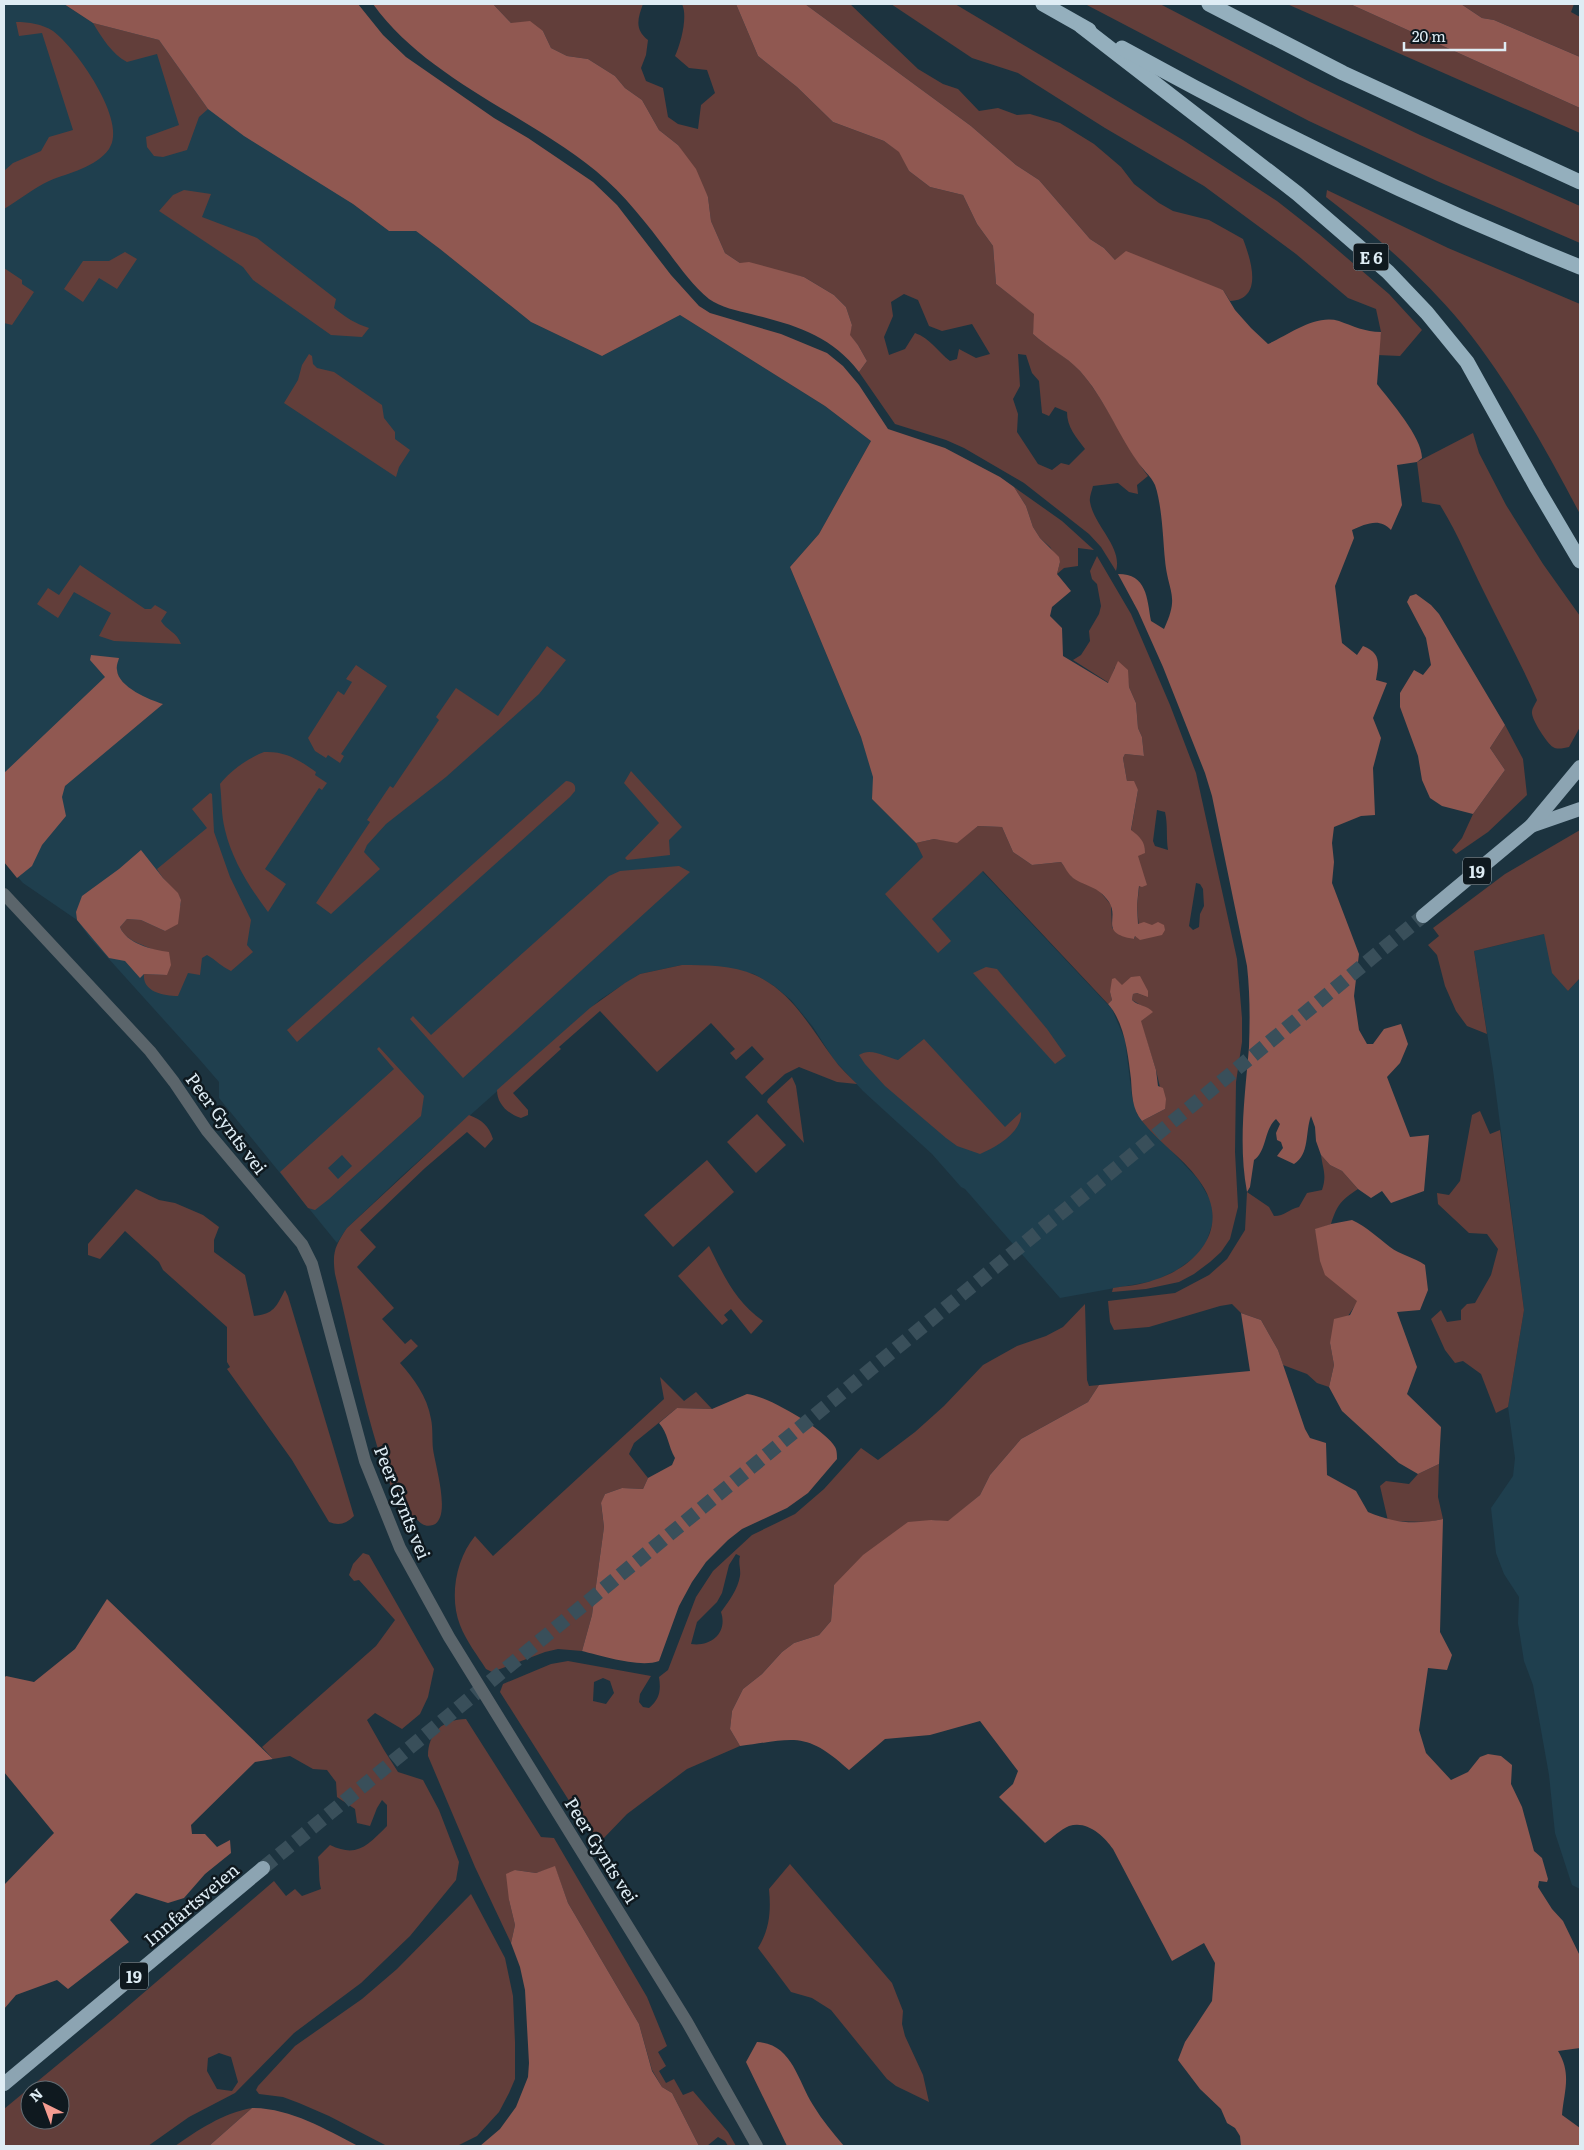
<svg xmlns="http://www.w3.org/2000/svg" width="1584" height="2150" font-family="Literata,serif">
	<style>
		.built { fill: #1f3f4e }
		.green { fill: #623e3a; fill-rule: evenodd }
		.forest { fill: #905851 }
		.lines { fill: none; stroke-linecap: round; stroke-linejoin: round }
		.trunk-tunnel { stroke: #394f5a; stroke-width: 14; stroke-dasharray: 14 7; stroke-linecap: butt }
		.tertiary { stroke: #5b656b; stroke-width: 12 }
		.trunk { stroke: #8ca4b2; stroke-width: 14 }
		.motorway { stroke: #94afbd; stroke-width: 15 }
		.labels { text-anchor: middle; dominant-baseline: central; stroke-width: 5; stroke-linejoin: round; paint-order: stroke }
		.shield { fill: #0f191f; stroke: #a0adb4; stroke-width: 1 }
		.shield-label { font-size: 16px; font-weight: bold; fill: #deecf4 }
		.street-label { font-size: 18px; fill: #deecf4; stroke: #0f191f }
	</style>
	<rect width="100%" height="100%" fill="#1c333f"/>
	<g class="built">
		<path d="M4,4H64L93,23L159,40L353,204L389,231H416L440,249L531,322L602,356L680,315L825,406L871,441L819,534L790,567L861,737L874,777L872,799L916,843L931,871L968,884L982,871L1112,1009L1125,1040L1132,1097L1137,1114L1198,1179L1212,1203L1213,1222L1206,1243L1199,1254L1177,1270L1154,1281L1060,1298L965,1189L961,1187L932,1154L863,1091L834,1060L813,1027L791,1000L774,986L754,974L712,966L682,965L640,974L601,999L404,1174L347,1228L337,1243L219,1098V1082L200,1060L90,938L77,920L23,883L4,862Z"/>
		<path d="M1544,934L1568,991L1580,978V1889L1572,1885L1555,1833L1549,1775L1533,1685L1524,1661L1518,1623L1519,1597L1504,1574L1496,1553L1491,1508L1513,1476L1515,1458L1508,1407L1524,1310L1493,1070L1474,951Z"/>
	</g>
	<g class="green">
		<path d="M493,4H643C638,18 634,29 648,40L646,55L641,68L646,81L663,88L668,117L678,124L698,129L701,105L715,93L707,70L689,68L675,56C681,43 688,16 682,4H736L758,56L797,87L833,122L884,141L900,152L909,171L930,187L963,195L977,224L993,246L996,284L1035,314L1033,334C1048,348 1067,356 1081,372C1108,404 1123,443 1148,476L1137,485L1138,494L1129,492L1118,483L1093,486C1092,491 1089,497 1090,502C1094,526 1123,547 1116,571L1101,547L1089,534L1024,483L964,448L946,440L895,424L859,372L867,361L858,345L849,335L852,325L846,307L834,295L804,277L740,263L725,253L711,221L708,197L678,145L659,130L642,100L625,88L615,76L588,59L567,56L551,48L543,31L511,23ZM904,294L918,300L929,326L942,331L972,324L990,354L976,358L959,349L957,359L950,361C938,352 930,338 915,333L905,349L889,355L884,337L893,316L891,302ZM1018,354L1026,355L1032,373L1039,381L1042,413L1049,416L1055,407L1067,412C1067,427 1076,437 1085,449L1069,465L1061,463L1052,470L1038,464L1017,432L1018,414L1013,399L1020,386Z"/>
		<path d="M805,4H850L918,69L943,84L958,89L979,111L998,108L1017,115L1030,114L1060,123L1094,144L1121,167L1134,184L1159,203L1173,211L1209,220L1243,239C1251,260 1264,299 1230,301L1223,290L1115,260L1104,248L1090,239L1039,180L1016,165L971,126Z"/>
		<path d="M891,4H955L1183,140L1277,201L1319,234L1389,294L1422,330L1400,356L1377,355L1381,332L1376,309L1348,298L1296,254L1204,186L1105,128L1018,73L972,58Z"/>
		<path d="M1085,4H1160L1310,82L1420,135L1580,206V243L1437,181L1309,121Z"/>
		<path d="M1287,4H1350L1580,108V133Z"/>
		<path d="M1461,4H1574L1571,12L1580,17V57L1494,20L1482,18Z"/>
		<path d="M16,22C29,22 42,24 53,31C75,47 129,122 109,149C95,168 70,172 49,181C34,188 19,200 4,209V171L13,163L41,151L49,137L73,130L42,33L19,36Z"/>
		<path d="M93,23L159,40L208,109L199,117L187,150L163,157L154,156L147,147L146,137L179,125L157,54L127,62C112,54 102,38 93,23Z"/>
		<path d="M184,190L211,194L202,217L257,238L336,299L334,308C345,317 356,324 369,328L362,337L331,335L253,280L243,267L159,211L173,195Z"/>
		<path d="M1327,190L1448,248L1580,304V514C1545,448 1509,382 1462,324C1423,277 1374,234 1326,197Z"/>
		<path d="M125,252L137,259L117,289L99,278L83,302L64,289L83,261H109Z"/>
		<path d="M4,268L22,280V284L34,292L12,325L4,323Z"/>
		<path d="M309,354L312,356L313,364L317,368L334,372L382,405L384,418L395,432V439L410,450L399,467L396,477L284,403L298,380L302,365Z"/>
		<path d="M1473,433L1479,453L1506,505L1543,564L1580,616V727L1569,747C1564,748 1557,750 1553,747C1547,743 1531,719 1532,712C1532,708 1536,703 1537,700C1521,663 1501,627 1483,590C1469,562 1457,532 1440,505L1422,502L1417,462Z"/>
		<path d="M1014,487L1062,521L1094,550L1078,548V566L1064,568L1057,574L1060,562L1050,547L1040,538L1033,527L1026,506Z"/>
		<path d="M1097,556L1131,614L1170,705L1196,773L1237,959L1242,1018V1042L1236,1082L1235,1152L1238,1207L1230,1239L1221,1252L1210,1262L1194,1274L1179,1282L1146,1289L1112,1292L1113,1288C1126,1286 1141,1285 1154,1280C1202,1265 1232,1223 1198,1179C1182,1157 1158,1142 1142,1121L1165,1109L1156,1070L1140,1020L1152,1012L1132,1000L1133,994L1137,993L1147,997L1122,986L1110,992L1112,1000L1108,1004L983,871L932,919L951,941L938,953L885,894L923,857L916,843L934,839L957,842L978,826L1002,827L1013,852L1032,865L1061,862L1072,877L1098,889L1111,905L1112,928L1134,939L1139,929L1137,905L1140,881L1131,831L1138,790L1127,781L1123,758L1125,754L1144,756L1142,737L1138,728L1136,703L1129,687L1128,680L1115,667L1109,683L1073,660L1081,655L1090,641L1089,631L1099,614L1101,606L1097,584L1092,579L1090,571ZM1157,810L1165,812C1168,825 1166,837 1168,850L1155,846L1153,841ZM1196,883L1200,884L1203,889L1204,906L1200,914L1199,927L1193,930L1189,926Z"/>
		<path d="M80,565L145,609H151L155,605L167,612L161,621C166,630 177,632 181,644L114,641L99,636L111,613L74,592L58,618L37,604L48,588L59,595Z"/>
		<path d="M547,646L566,660L539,694L446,777L386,824L367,845L364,852L380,869L331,914L316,903L370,822L367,820L390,786L393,788L439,720L436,717L456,688L498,716Z"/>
		<path d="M356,665L387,686L341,754L344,756L340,763L328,755L326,758L315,751L308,738L338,691L344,695L352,682L346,679Z"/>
		<path d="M1505,725L1523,759L1527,795L1488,832L1456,854L1452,850L1462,838L1473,814L1505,770L1490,748Z"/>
		<path d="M264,752C286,751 299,760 316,772L315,775L327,783L322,790L319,788L265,869L286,884L268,912C250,888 232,860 225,830C221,815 222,800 220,784C230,771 248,758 264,752Z"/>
		<path d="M631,771L682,827L669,840L670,855L627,860L625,858L659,823L624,783Z"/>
		<path d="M566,781C573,782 576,784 575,791L570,797L297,1042L287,1030Z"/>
		<path d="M210,793L212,794L214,832L230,877L251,920L247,945L253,952L231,971C222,967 216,960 207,955L202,958L200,975L188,973L178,996C164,996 142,992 144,974L167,975L156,951C143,944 126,942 120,927L127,919L141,920L165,931C195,891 177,902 157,869L207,828L192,809Z"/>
		<path d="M1580,830V978L1568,991L1552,973L1544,934L1474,951L1487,1034L1467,1026L1456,1011L1445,986L1437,955L1428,945L1439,936L1433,928L1505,874Z"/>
		<path d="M679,866L690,872L463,1078L410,1019L413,1016L431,1035L609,876L620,871Z"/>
		<path d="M682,965C705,965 733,965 755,975C792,992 810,1027 833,1058C840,1068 849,1076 857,1084L837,1082L799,1067L785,1074L762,1095L745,1077L764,1059L752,1046L736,1060L730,1053L735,1049L711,1023L657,1072L600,1011L559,1047L561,1049L513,1093L528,1110V1115L521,1118C508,1114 497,1104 497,1090L590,1008L625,983L640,974Z"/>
		<path d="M986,967L997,969L1047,1029L1066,1056L1055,1064L973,973Z"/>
		<path d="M924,1039L1005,1127L1021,1112C1023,1132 996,1147 980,1154L957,1146L946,1138L885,1086L865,1064L859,1055C871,1047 885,1057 898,1060Z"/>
		<path d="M379,1047L424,1096L421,1116L329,1199L315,1210L308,1208L280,1172L394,1069L377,1049ZM342,1155L352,1166L338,1179L328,1168Z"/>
		<path d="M792,1077L796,1086L804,1143L767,1102L768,1099Z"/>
		<path d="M1480,1111L1490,1134L1500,1130L1524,1310L1508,1407L1496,1413L1481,1374L1463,1361L1455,1363L1445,1350L1431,1319L1441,1310L1447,1322L1461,1320V1310L1467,1304L1475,1303L1491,1275L1498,1249L1487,1234L1469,1233L1438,1204L1437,1193L1449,1195L1460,1181L1472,1115Z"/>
		<path d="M757,1114L786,1145L756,1173L727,1142Z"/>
		<path d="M469,1115C482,1120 489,1126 493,1139L485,1148L467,1132L425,1168L360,1230L376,1247L357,1267L394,1308L382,1319L405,1344L411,1339L418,1346L400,1363C414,1379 427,1396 431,1419C433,1428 432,1439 433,1449C435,1465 452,1518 433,1525C424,1528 419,1522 414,1516L405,1520C369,1442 355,1356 335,1274C332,1252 335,1246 347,1228Z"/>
		<path d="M1321,1155L1330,1165L1342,1171L1358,1189C1341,1200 1337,1205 1331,1224L1315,1230L1358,1301L1330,1343L1334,1365L1329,1387L1317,1383L1307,1374L1283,1365L1278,1350L1261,1320L1241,1313L1232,1304L1220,1306L1149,1327L1114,1330L1110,1322L1108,1301L1175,1293L1209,1275L1227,1259L1245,1230L1247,1192L1269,1207L1274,1216C1285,1216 1289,1209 1299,1207L1307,1193L1322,1190C1327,1175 1323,1170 1321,1155Z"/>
		<path d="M707,1160L734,1192L673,1247L644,1215Z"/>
		<path d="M136,1189L159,1200L175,1203L203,1215L219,1227L214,1240V1252L245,1275L254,1316C274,1314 276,1307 285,1290L288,1296L354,1516C346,1524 339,1526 329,1522L292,1460L227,1369L230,1367L227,1362V1327L163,1270L159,1262L125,1231L100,1259L88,1255V1244Z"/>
		<path d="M709,1246C724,1276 735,1301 763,1321L751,1334L731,1309L724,1315L728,1320L722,1325L678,1276Z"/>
		<path d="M1085,1304L1087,1380L1089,1386L1099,1385L1088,1402L1021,1439L990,1475L980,1495L948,1522L931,1520L834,1585L831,1621L819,1635L794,1643L782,1652L762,1674L743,1689L732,1711L730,1729L740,1746L687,1769L627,1814L601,1841L594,1840L500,1692L503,1684L551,1664L568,1661L651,1676L640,1694L639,1702L643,1707L649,1708C660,1699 661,1690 659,1677L668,1670L696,1597L713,1571L752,1535L795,1514L824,1489L861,1448L878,1460L915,1432L944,1406L983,1365L1017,1346L1046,1336L1063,1327ZM736,1554L740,1556C738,1563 741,1569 740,1576C738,1589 729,1601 721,1612C728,1633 711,1647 691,1644L697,1622L717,1602L722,1593L729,1565ZM603,1678L610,1681L614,1693L606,1704L593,1701L594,1682Z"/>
		<path d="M660,1377L684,1401L696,1392L712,1409L677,1408L634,1443L629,1454L648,1478L643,1489L622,1488L605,1494L601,1504L604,1527L592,1615L582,1651L558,1649L545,1652L492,1672L486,1669C478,1656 466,1641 460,1625C449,1597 456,1559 475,1536L493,1556L664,1399Z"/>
		<path d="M1439,1464L1438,1497L1443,1519L1428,1522L1388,1521L1380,1486L1386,1481L1409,1484L1418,1474Z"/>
		<path d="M363,1553L369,1555L434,1669L428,1697L420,1714L402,1729L375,1713L367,1720L384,1750L398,1772L423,1780L439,1810L459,1862L456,1880L410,1936L361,1983L294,2033L235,2093L189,2117L148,2146H4V2109L113,2019L274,1881L286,1896L295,1889L302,1896L321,1889C318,1877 320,1869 318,1857L330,1845C357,1858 367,1846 387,1826V1805L382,1800L377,1808L370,1826L357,1823L355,1809L337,1797L336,1782L327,1770L313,1769L290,1756L273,1759L262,1747L376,1646L395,1620L359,1580L354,1581L349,1575L353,1564ZM219,2053L231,2057L238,2082L232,2091L217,2089L207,2071L208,2058ZM30,2090H60V2120H30Z"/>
		<path d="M466,1719L541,1837L554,1838L647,1997L667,2046L658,2052L666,2066L659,2071L666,2083L674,2079L683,2095L693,2091L728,2132L736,2146H728L725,2141L718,2137L707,2146H699L672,2093L662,2087L652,2070L639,2024L568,1903L555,1867L536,1873L515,1870L509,1900L515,1925L511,1943L475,1867L428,1756C428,1733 443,1719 466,1719Z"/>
		<path d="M790,1864L892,1983L903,2011L902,2024L905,2036L923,2075L929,2102L896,2086L887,2079L831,2010L812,1998L791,1992L758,1948C770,1929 771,1910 769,1889Z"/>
		<path d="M471,1894L505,1958L513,1996L515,2042V2079L509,2093L499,2112L477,2136L457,2146H387L329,2116L299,2103L283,2097L259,2094L256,2090L258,2086L295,2046L362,1999L397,1969Z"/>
		<path d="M252,2108L209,2146H175C198,2130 223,2113 252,2108Z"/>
	</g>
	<g class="forest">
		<path d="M64,4H358L383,35L406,57L494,118L528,138L593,182L617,205L671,275L699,306L710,313L781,334L827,353L843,366L859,385L888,429L945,448L1000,477L1014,487L1026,506L1033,527L1040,538L1059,557L1060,562L1057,574L1071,591L1052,607L1050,616L1062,628L1063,656L1108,683L1118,661L1128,670L1129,687L1136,703L1138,728L1142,737L1144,756L1125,754L1123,758L1127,781H1134L1138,790L1131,830C1140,837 1145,841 1145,853L1138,856L1147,885L1142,887L1139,886L1137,905L1138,924L1144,922L1152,925L1158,922L1164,925L1165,930L1162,935L1140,940L1135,936L1134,939C1098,933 1120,919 1109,902C1097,885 1088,888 1073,878C1068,874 1065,867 1061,862L1032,865L1013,852L1002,827L978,826L957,843L934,839L916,843L872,799L873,777L861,737L790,567L819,534L871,441L825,406L680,315L602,356L531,322L440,249L416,231H389L353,204L244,136L208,109L159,40L93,23Z"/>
		<path d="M373,4H493L511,23L530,21L543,31L551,48L567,56L588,59L615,76L625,88L642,100L659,130L678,145L696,169L708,197L711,221L725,253L740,263L749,262L804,277L834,295L846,307L852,325L850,335L858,345L867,361L859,372C831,335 794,325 751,314C738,311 720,307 709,299C693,286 681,269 669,253C647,224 625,195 596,171C526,114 427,79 373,4Z"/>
		<path d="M736,4H805L971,126L1016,165L1039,180L1090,239L1104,248L1115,260L1126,251L1223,290L1235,310L1251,328L1268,344C1289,335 1315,314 1339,321C1353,326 1365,332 1381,332L1377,384C1390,401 1422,437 1422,458L1417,462L1397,465L1402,505L1391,530C1380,517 1365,524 1352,530L1354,538L1335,586L1342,643L1357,655L1363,646C1381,653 1379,663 1376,680L1387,683L1373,718L1381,738L1373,768L1375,815L1361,816L1334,827L1332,843L1334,862L1332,883L1359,954L1354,996L1359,1030L1367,1044H1373L1384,1029L1401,1024L1408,1044L1400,1063L1387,1077L1410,1137L1429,1135L1424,1191L1391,1203L1382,1191L1371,1198L1358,1189L1342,1171L1330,1165L1321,1155L1316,1141L1315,1127L1311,1116C1305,1132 1310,1154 1294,1164L1277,1156L1283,1148L1281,1142L1277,1140L1276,1133L1280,1124L1276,1119C1264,1129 1267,1151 1254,1160L1250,1187L1247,1192C1238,1144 1245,1096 1249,1047C1250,1020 1250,993 1247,966L1212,796L1205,773L1163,667L1138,611L1118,574C1147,574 1147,598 1151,621L1164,629C1180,595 1168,593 1165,560C1163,539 1162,505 1155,485C1151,476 1142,469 1137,461C1117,432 1104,398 1080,371C1066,356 1048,348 1033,334L1034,314L996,284L993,246L977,224L963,195L930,187L909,171L899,152L884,141L833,122L797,87L758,56Z"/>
		<path d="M1350,4H1461L1482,18L1494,20L1580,57V108Z"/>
		<path d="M1416,594L1431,605L1439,614L1505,725L1490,748L1505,770L1473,814L1442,806L1430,798L1422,780L1418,756L1400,707V693L1414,670L1423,675L1431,665L1426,638L1407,602L1410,596Z"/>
		<path d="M91,655L119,658C118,662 116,666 117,670C118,687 150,700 163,704L65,786L62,797L66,816L42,845L32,866L17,878L4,862V773L105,677L90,660Z"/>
		<path d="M141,850L163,878L178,893L181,900L178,924L165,931L141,920L127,919L120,927C126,943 152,950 169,952L171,965L167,975L144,974L140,978L125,961L109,958L77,920L76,912L82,896L119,869Z"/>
		<path d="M1140,976L1148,991V997L1137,993L1133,994L1132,1000C1138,1006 1147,1005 1153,1012L1141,1021L1156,1070L1158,1086L1163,1088L1166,1099L1165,1109L1142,1121C1132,1109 1132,1094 1131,1079C1128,1055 1125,1023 1108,1004L1112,1000L1110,992L1112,979L1115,978L1122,985L1131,977Z"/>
		<path d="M1352,1220C1367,1227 1377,1237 1390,1247C1400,1255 1414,1257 1425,1265L1428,1290L1420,1310L1397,1312L1417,1367L1407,1394L1441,1427L1439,1464L1418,1474L1399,1463L1342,1411L1329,1387L1334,1365L1330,1343L1334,1319L1350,1315L1357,1301L1325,1275L1320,1261L1315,1229L1331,1224Z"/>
		<path d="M1241,1313L1261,1320L1278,1350L1305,1429L1310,1438L1326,1443L1327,1475L1356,1491L1368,1512C1394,1523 1415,1525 1443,1519L1440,1632L1452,1655L1447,1670L1428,1668L1419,1730L1426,1753L1451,1780L1468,1772L1480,1757L1488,1754L1501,1756L1512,1765L1511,1784L1522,1807L1534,1851L1542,1858L1548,1879L1547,1882L1539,1881L1538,1887L1552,1909L1563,1921L1580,1956V2048L1558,2051C1572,2074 1564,2091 1562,2115L1580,2128V2146H1241L1240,2136L1235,2128L1227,2123L1221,2109L1200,2089L1178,2060L1185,2042L1212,2001L1215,1963L1204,1943L1172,1961L1113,1849C1104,1836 1087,1820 1069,1826C1061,1829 1052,1838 1045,1843L999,1797L1013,1784L1018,1771L980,1721L930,1735L885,1739L849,1770C805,1730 795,1739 740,1746L730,1729L732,1711L743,1689L762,1674L782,1652L794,1643L819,1635L831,1621L834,1585L863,1555L908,1522L931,1520L948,1521L980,1495L990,1475L1021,1439L1088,1402L1099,1385L1250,1371Z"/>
		<path d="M747,1394C766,1395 826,1430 835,1447C837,1450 837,1456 837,1459L808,1493L787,1508L742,1529L728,1540L706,1562L692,1582L679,1606L659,1661C640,1668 602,1656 582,1651L592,1615L604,1527L601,1503L605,1494L622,1488L643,1489L648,1478L672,1465L675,1458C668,1446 668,1433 659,1423L677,1408L712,1409Z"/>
		<path d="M107,1599L273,1759L255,1762L191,1825L192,1834H205L217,1847L230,1840L231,1853L205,1874L184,1898L168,1903L136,1893L110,1920L129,1942L68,1989L57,1980L16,1995L4,2009V1885L54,1833L4,1772V1678L6,1676L34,1682L75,1649Z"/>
		<path d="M555,1866L568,1903L639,2024L652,2071L662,2087L672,2093L699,2146H480L500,2129L516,2107L528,2077L529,2063L525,1990L520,1967L511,1943L515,1925L509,1900L506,1874L515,1870L536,1873Z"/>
		<path d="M757,2042C792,2044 797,2079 813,2105C822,2120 833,2133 844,2146H787L746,2062Z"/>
		<path d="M252,2108C290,2108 325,2129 358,2146H209Z"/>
	</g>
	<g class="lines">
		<path class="trunk-tunnel" d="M263,1868L1423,916"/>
		<path class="tertiary" d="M4,894L150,1051L174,1082L207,1131L302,1244L312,1264L365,1461L400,1548L449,1637L687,2022L757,2146"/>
		<g class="trunk">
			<path d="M1531,826L1580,809"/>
			<path d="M1423,916L1531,826L1580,767"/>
			<path d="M4,2084L263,1868"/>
		</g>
		<g class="motorway">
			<path d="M1043,4L1089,30"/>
			<path d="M1209,4L1343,73L1580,182"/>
			<path d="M1081,26L1298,194L1388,272L1427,313L1467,362L1537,488L1580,561"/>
			<path d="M1122,48C1270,130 1424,204 1580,267"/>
		</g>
	</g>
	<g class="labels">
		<g class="shield">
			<rect x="1353.5" y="243.5" width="35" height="27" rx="4"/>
			<rect x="1463" y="857.5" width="28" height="27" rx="4"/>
			<rect x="120" y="1962.5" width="28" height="27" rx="4"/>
		</g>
		<g class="shield-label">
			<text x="1371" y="257">E 6</text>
			<text x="1477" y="871">19</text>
			<text x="134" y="1976">19</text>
		</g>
		<g class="street-label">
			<text transform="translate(227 1123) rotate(53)">Peer Gynts vei</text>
			<text transform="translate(403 1502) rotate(68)">Peer Gynts vei</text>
			<text transform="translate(602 1850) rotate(58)">Peer Gynts vei</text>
			<text transform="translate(191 1904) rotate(-40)">Innfartsveien</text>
		</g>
	</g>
	<rect width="1584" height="2150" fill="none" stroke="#deecf4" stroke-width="10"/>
	<g transform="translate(45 2105) rotate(318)"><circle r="24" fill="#0f191f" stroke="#626d74"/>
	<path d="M0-4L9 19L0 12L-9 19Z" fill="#f59c91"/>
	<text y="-8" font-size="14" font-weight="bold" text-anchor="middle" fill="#deecf4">N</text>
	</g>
	<path d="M1404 42v8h101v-8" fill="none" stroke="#deecf4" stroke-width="2.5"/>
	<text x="1412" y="42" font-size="15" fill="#deecf4" stroke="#0f191f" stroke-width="4" paint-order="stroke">20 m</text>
</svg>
